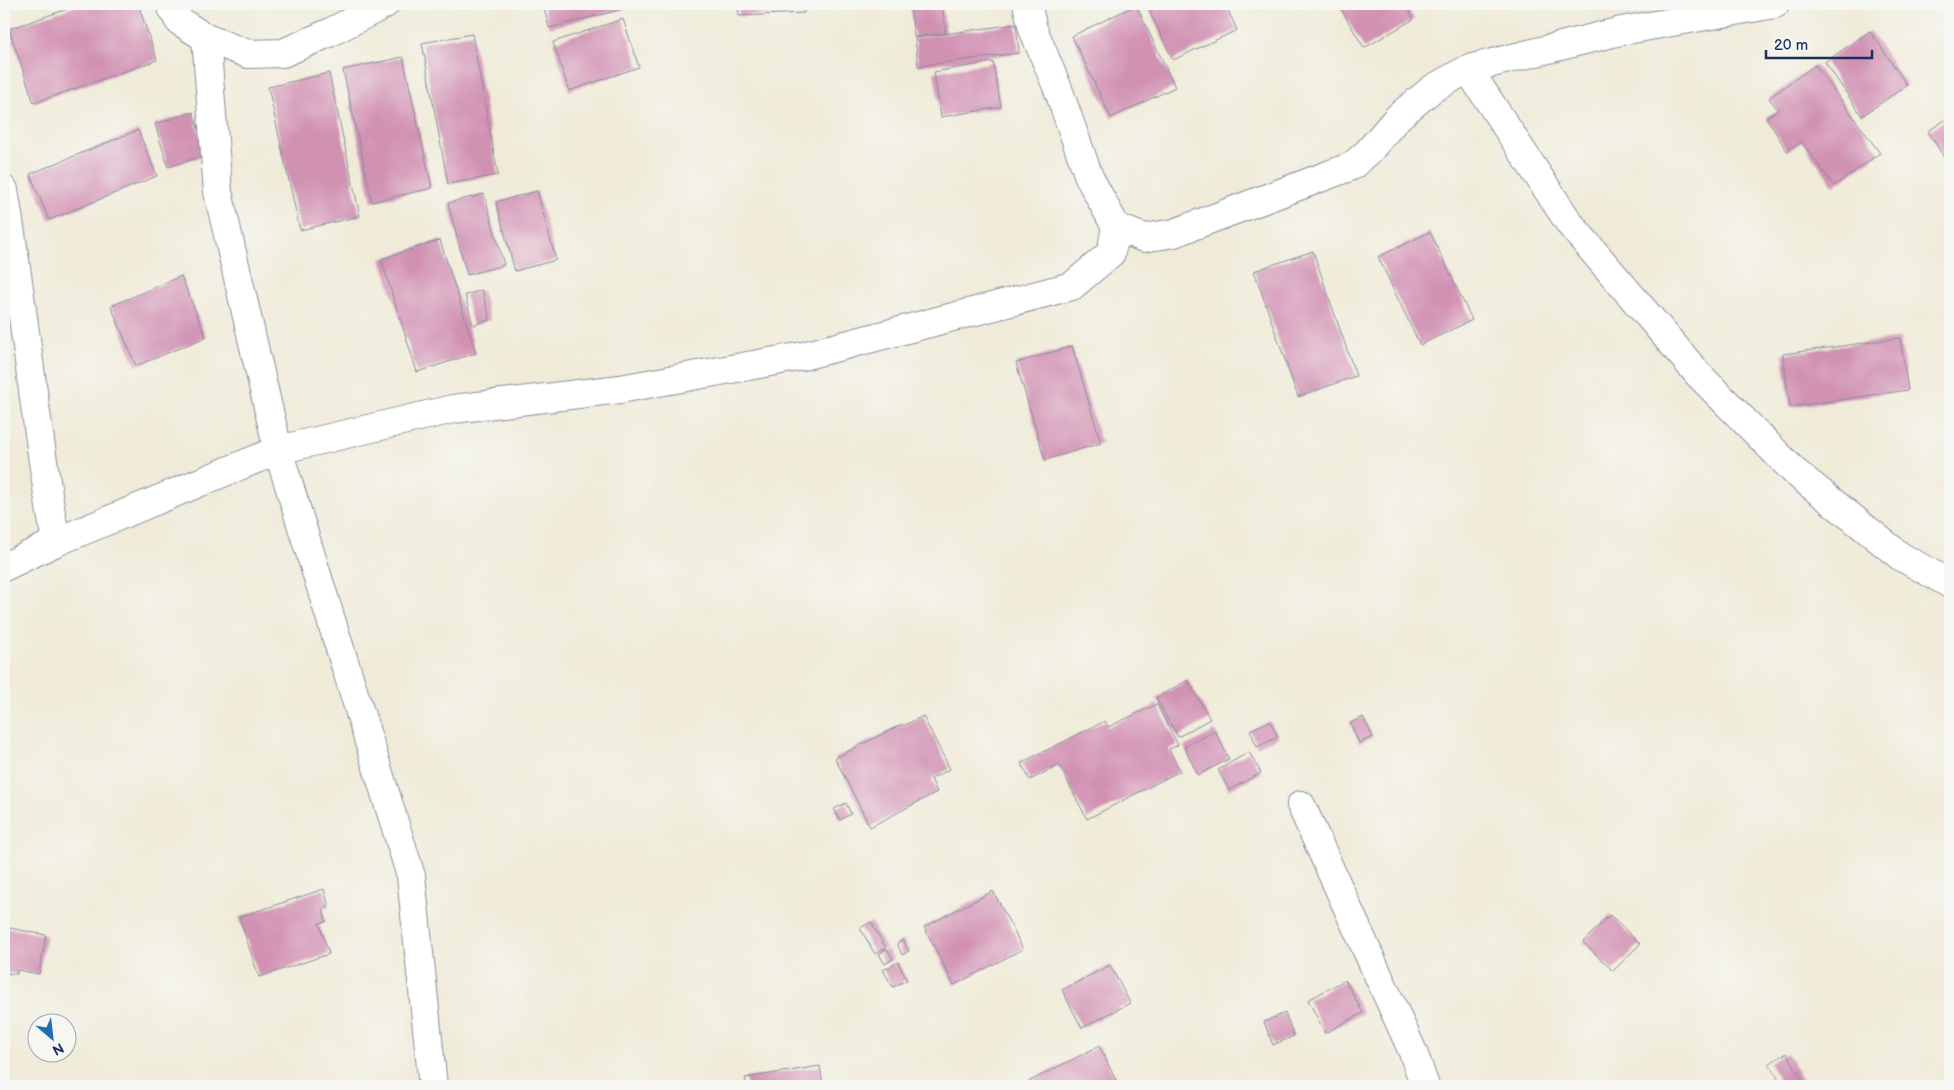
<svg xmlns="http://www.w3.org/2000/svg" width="1954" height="1090" font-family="'Balsamiq Sans',sans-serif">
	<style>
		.building { fill: #d191b3 }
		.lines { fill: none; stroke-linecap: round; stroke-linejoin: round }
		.minor-casing { stroke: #868d9b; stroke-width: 30 }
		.minor { stroke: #fff; stroke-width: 28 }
	</style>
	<rect width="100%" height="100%" fill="#f6f6f2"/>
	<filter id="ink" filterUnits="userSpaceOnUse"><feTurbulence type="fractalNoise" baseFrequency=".02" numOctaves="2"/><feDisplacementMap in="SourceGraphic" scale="10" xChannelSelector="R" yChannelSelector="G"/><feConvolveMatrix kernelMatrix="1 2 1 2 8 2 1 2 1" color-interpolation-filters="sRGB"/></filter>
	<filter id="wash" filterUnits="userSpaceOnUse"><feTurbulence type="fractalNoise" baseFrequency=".0096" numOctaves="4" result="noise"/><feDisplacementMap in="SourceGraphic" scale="20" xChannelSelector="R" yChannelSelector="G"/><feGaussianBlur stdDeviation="1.12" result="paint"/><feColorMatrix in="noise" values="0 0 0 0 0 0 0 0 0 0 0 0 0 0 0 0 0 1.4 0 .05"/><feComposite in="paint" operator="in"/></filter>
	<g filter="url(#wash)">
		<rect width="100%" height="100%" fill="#f0ebd8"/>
		<g id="blocks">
			<g class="building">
				<path d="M82,4H138L157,60L34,103L9,29Z"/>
				<path d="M543,4H630L631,7L549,28Z"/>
				<path d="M738,4H804V13L739,16Z"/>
				<path d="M910,4H942L946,33L914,37Z"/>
				<path d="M1146,4H1225L1237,30L1173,60Z"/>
				<path d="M1338,4H1405L1414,19L1364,48Z"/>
				<path d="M1136,5L1175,87L1111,118L1072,36Z"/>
				<path d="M623,19L639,67L569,91L553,42Z"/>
				<path d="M1016,24L1019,53L918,66L915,38Z"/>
				<path d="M1870,31L1907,85L1862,116L1825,62Z"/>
				<path d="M472,34L498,175L448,184L422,43Z"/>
				<path d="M403,57L432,188L372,202L343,70Z"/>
				<path d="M993,62L1001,107L941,117L934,72Z"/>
				<path d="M1815,65L1880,153L1834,186L1802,142L1787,151L1766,117L1778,110L1769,98Z"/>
				<path d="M329,73L360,216L300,230L268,87Z"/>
				<path d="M193,112L206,155L168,167L155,124Z"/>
				<path d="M1950,117V167L1928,131Z"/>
				<path d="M138,130L157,176L49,220L30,174Z"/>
				<path d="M537,191L556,260L515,271L496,202Z"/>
				<path d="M484,194L504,265L467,275L448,203Z"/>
				<path d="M1430,232L1472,320L1420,345L1378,257Z"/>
				<path d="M440,240L476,353L417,372L381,259Z"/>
				<path d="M1313,251L1356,376L1298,397L1254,271Z"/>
				<path d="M181,276L206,337L136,366L111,306Z"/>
				<path d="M482,290L490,320L473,325L465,295Z"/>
				<path d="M1900,338L1908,390L1790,407L1783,354Z"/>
				<path d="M1072,346L1101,443L1045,460L1016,363Z"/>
				<path d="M1188,680L1210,719L1178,737L1156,698Z"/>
				<path d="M1157,704L1178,745L1169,749L1180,771L1087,819L1059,765L1030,780L1021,763L1105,721L1108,727Z"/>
				<path d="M923,716L950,769L931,779L937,792L870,827L835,758L902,724L903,726Z"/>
				<path d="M1363,717L1373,737L1359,743L1350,723Z"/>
				<path d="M1270,721L1278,737L1257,747L1250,730Z"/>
				<path d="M1215,731L1229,759L1198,775L1184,747Z"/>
				<path d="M1249,752L1261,773L1229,790L1218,770Z"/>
				<path d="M846,803L851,814L840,820L834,809Z"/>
				<path d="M324,889L329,907L323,908L326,922L319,923L329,954L259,977L239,917Z"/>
				<path d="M993,891L1023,949L954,985L924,927Z"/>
				<path d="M1610,915L1640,944L1613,971L1583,942Z"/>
				<path d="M871,922L886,948L875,954L860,928Z"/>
				<path d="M4,927L46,935L39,974L17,970V974L4,973Z"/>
				<path d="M903,940L909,951L902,955L897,943Z"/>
				<path d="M887,949L893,959L885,964L879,954Z"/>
				<path d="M898,962L907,980L893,987L883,970Z"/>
				<path d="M1110,965L1130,1003L1082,1028L1062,990Z"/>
				<path d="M1345,980L1363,1013L1325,1033L1308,1000Z"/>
				<path d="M1285,1013L1294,1036L1273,1045L1264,1022Z"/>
				<path d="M1099,1046L1119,1086H1020Z"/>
				<path d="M1787,1053L1803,1081L1795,1086H1783L1769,1063Z"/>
				<path d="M820,1066L823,1086H747L745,1078Z"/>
			</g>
		</g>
	</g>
	<g filter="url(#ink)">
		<use href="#blocks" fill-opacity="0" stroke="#868d9b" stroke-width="1"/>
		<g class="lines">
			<defs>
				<g id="minor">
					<path d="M170,4L179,21L206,38L248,54L283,53L331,32L385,4"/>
					<path d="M1027,4L1033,29L1058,89L1089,177L1116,227L1144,238L1174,233L1352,166L1368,152L1398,117L1432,89L1468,69L1621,31L1775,4"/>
					<path d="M206,38L218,192L278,450L411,876L433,1086"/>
					<path d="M1468,69L1570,224L1698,374L1795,472L1900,556L1950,584"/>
					<path d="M4,190C24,307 35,425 56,542"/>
					<path d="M4,567L56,542L278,450L453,409L620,389L803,356L1072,286L1111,253L1116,227"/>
					<path d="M1301,805L1413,1052L1425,1086"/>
				</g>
			</defs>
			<use href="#minor" class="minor-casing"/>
			<use href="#minor" class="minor"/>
		</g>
	</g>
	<rect width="1954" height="1090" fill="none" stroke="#f6f6f2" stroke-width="20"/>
	<g transform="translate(52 1038) rotate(152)"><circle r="24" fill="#f6f6f2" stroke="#9ea6b7"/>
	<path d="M0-4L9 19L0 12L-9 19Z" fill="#1f6fb2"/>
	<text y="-8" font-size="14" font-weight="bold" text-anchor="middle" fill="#1b2f5e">N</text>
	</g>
	<path d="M1766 50v8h106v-8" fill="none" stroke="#1b2f5e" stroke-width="2.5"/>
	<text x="1774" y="50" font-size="15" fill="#1b2f5e" stroke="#f6f6f2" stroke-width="4" paint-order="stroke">20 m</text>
</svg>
